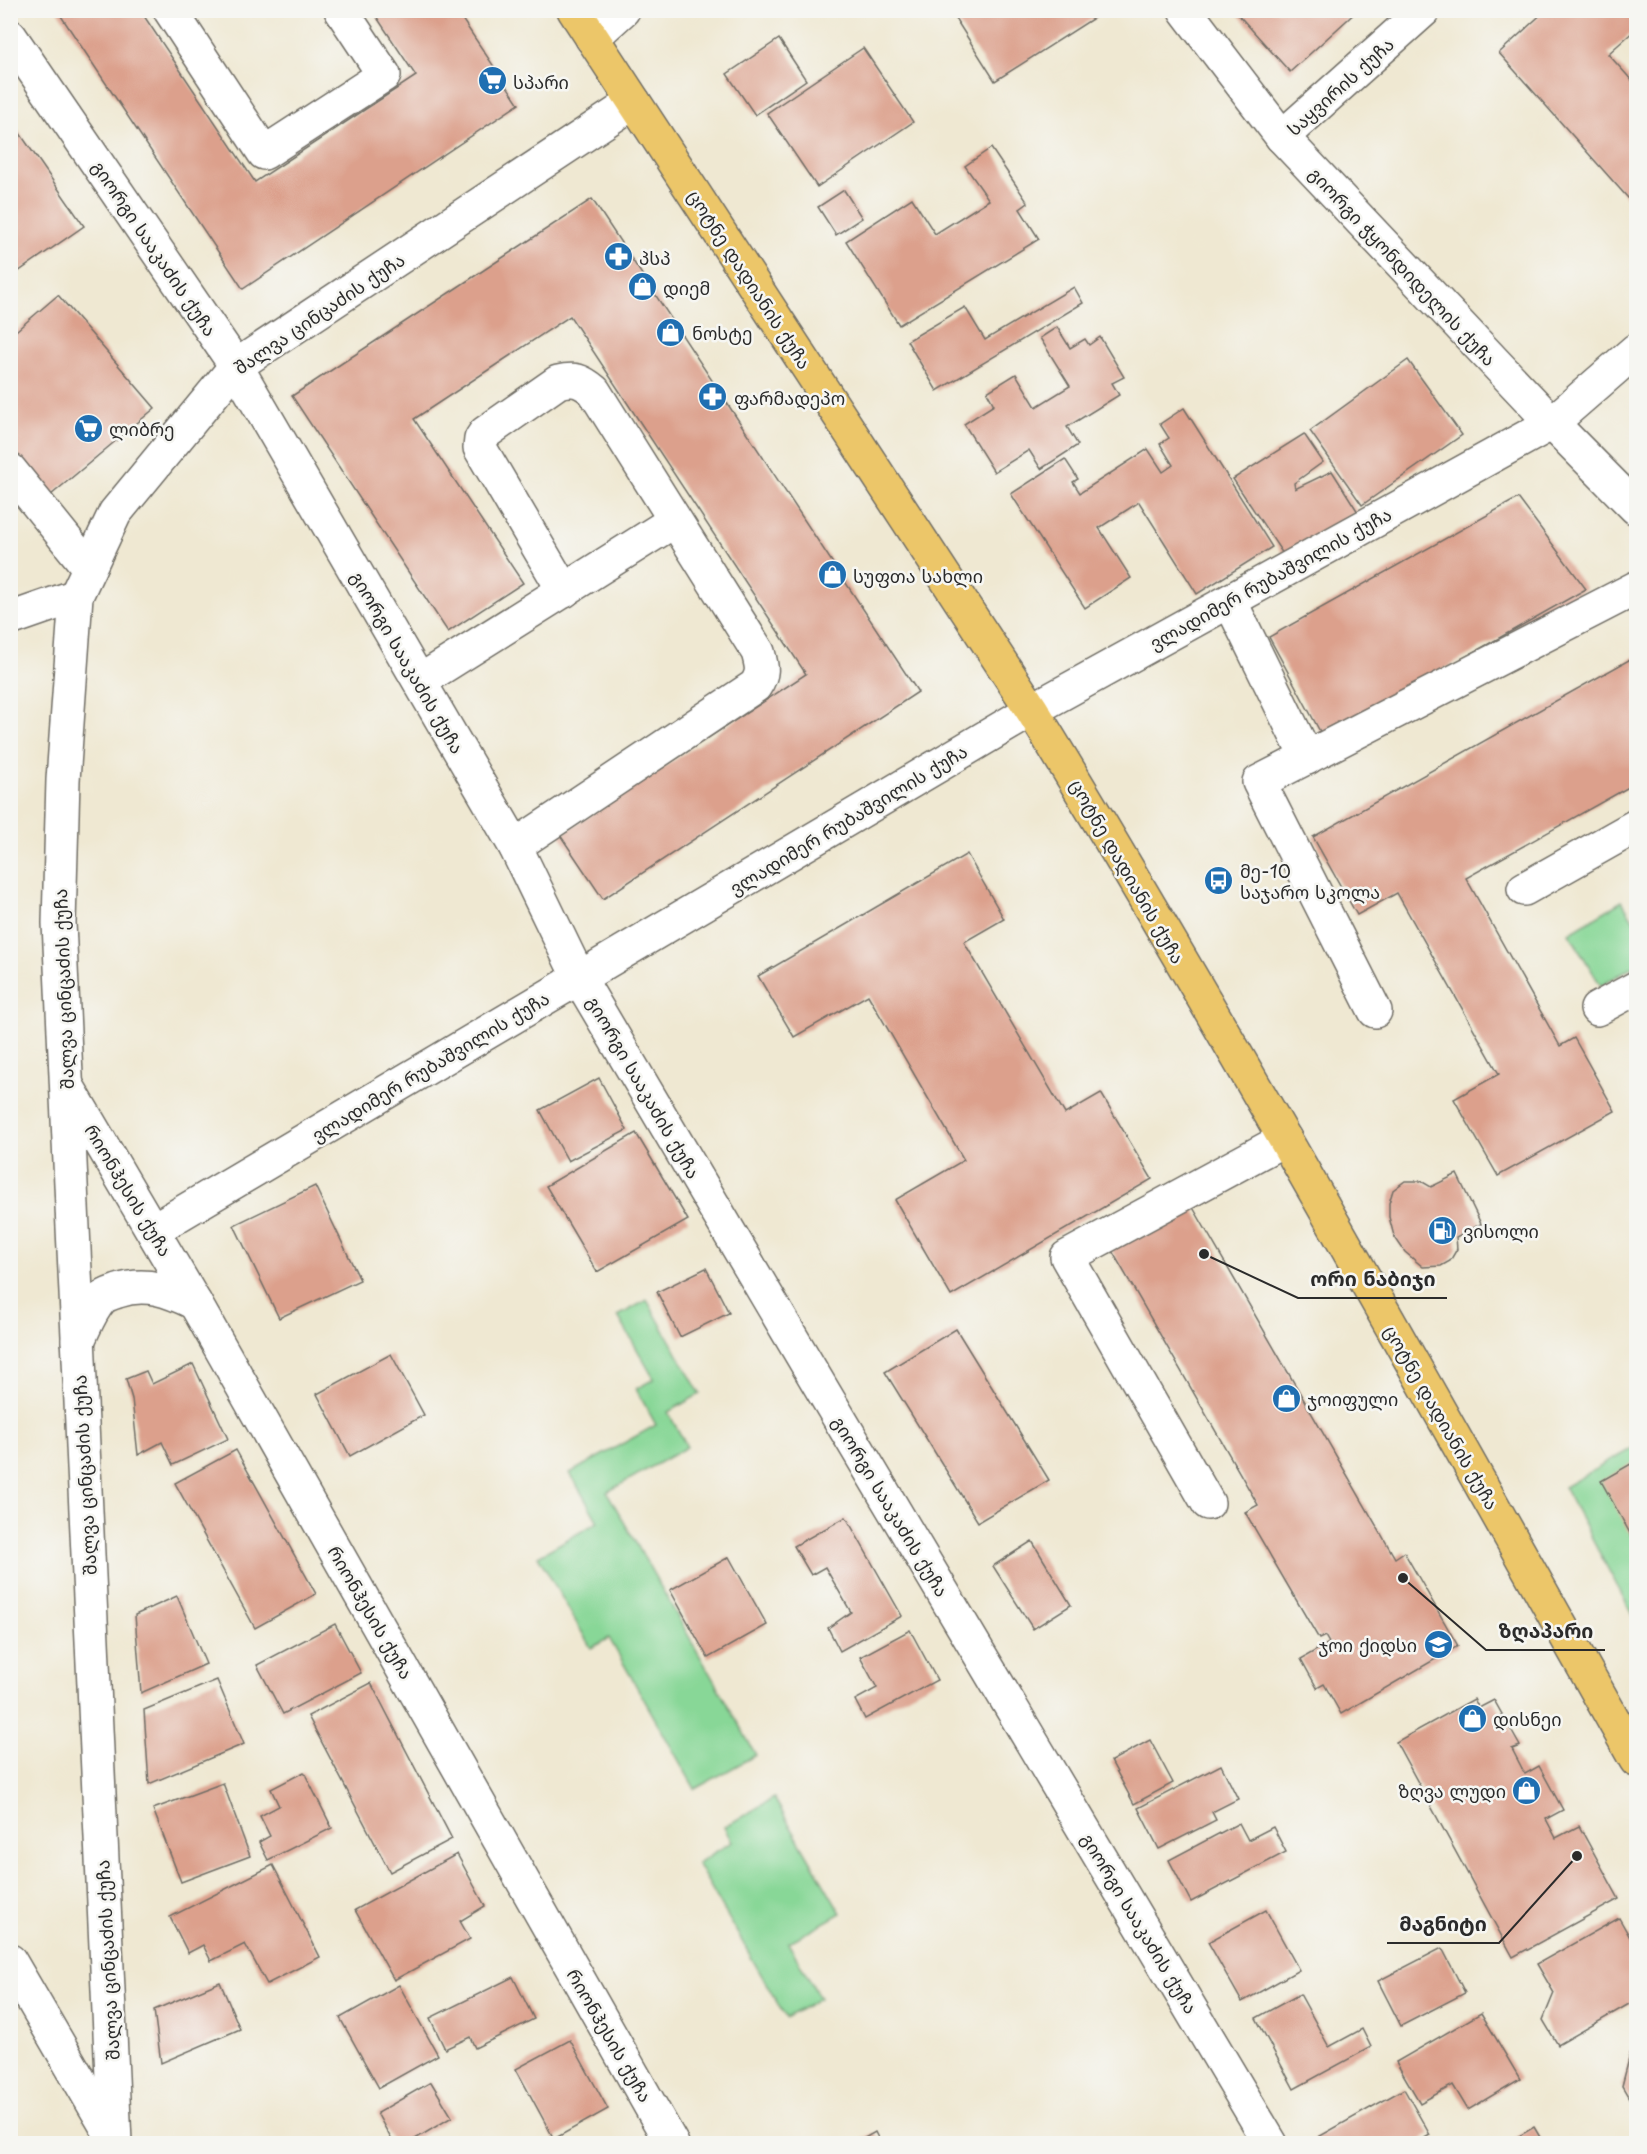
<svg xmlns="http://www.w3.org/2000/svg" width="1647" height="2154" font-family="'Playpen Sans','Noto Sans Georgian',sans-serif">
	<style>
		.green { fill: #88d797; stroke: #5a8161; stroke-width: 1.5 }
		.building { fill: #dca08c }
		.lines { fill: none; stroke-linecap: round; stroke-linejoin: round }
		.minor-casing { stroke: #706d65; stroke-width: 36 }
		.major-casing { stroke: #706d65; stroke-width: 36 }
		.minor { stroke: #fff; stroke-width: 33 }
		.major { stroke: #ecc669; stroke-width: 33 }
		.labels { text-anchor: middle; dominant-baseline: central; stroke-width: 5; stroke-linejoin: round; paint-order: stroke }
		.poi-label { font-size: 18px; fill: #2b2b2b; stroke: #f6f6f2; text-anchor: start }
		.street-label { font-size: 18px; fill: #2b2b2b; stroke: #f6f6f2 }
		.leader { fill: none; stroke: #2b2b2b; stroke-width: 2 }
		.callout-dot { fill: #2b2b2b; stroke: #f6f6f2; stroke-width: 2 }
		.callout-label { font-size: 20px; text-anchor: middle; font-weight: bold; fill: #2b2b2b; stroke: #f6f6f2; stroke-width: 5; stroke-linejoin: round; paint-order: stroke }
	</style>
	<rect width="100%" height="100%" fill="#f6f6f2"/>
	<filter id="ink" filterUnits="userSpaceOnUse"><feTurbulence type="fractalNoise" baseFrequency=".0167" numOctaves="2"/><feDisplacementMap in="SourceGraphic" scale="12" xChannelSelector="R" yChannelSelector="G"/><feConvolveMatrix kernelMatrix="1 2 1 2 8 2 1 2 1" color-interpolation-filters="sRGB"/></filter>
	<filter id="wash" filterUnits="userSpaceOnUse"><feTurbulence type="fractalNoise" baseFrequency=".008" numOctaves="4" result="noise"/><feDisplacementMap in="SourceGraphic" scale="24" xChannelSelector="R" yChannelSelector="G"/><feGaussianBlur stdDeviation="1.35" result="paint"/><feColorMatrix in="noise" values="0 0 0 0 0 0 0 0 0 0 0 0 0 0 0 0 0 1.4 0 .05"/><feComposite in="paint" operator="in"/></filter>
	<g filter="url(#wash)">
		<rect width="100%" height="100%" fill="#efe8d2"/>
		<g class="green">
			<path d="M1622,901L1636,924V964L1601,986L1569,933Z"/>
			<path d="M647,1300L700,1394L668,1412L687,1447L607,1492L756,1755L695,1789L609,1638L591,1648L538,1556L598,1522L570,1473L656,1425L636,1389L654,1379L618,1316Z"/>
			<path d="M1636,1446V1621L1564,1487Z"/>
			<path d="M774,1798L841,1913L788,1943L820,1998L786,2018L697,1863L732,1842L724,1827Z"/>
		</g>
		<g id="blocks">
			<g class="building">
				<path d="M57,10H140L255,182L416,76L372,10H456L519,104L243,289Z"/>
				<path d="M950,10H1098L1100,14L995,81Z"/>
				<path d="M1234,10H1358L1290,72Z"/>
				<path d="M1546,10H1636V29L1608,54L1636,85V207L1499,53Z"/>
				<path d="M779,39L806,80L755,115L727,74Z"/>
				<path d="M863,48L913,122L817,187L767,113Z"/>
				<path d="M10,119L84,226L12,276L10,274Z"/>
				<path d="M991,148L1028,203L1020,209L1039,239L899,325L846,241L912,198L935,234L989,200L965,166Z"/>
				<path d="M844,190L862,218L836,235L818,207Z"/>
				<path d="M592,199L918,692L603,899L560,835L806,674L570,316L414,419L523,583L448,632L292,396Z"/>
				<path d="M1074,287L1083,303L937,391L907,341L965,307L985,340Z"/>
				<path d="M58,295L155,408L51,495L10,448V394L12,393L10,391V336Z"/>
				<path d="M1057,327L1070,348L1085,339L1089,345L1100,337L1124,377L1112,383L1119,395L1067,427L1078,445L1041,469L1029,450L994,472L964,424L994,405L987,392L1016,374L1036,407L1070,386L1040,338Z"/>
				<path d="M1408,360L1462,435L1362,505L1310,431Z"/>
				<path d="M1184,408L1272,547L1197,594L1139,502L1099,528L1131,578L1085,608L1011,494L1065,459L1078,479L1073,482L1080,493L1148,449L1163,472L1173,465L1160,444L1169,438L1160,424Z"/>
				<path d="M1304,434L1323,462L1294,483L1295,489L1332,471L1358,512L1283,554L1233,479Z"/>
				<path d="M1518,498L1586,589L1323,737L1269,637Z"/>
				<path d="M1636,656V783L1466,878L1560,1046L1574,1038L1615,1111L1498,1176L1454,1099L1499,1074L1397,893L1357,915L1313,837Z"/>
				<path d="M967,854L1004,919L964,942L1065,1114L1101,1093L1152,1179L951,1296L895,1200L964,1160L868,995L794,1037L758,976Z"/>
				<path d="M599,1078L627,1130L568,1161L540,1110Z"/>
				<path d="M636,1133L688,1220L597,1272L546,1186Z"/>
				<path d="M1457,1174L1481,1224L1456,1237L1457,1249L1450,1261L1441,1266L1423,1267L1405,1252L1394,1236L1389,1217V1203L1393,1190L1405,1181H1421L1431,1187Z"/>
				<path d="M315,1186L360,1280L279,1318L234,1225Z"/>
				<path d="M1191,1204L1395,1558L1404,1552L1458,1646L1341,1714L1324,1684L1317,1688L1301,1659L1329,1643L1325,1636L1319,1639L1245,1512L1258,1505L1111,1249Z"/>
				<path d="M706,1268L729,1313L680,1337L657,1292Z"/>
				<path d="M956,1329L1049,1480L978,1522L885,1372Z"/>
				<path d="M391,1354L424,1415L350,1456L317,1394Z"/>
				<path d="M193,1364L228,1439L173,1465L162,1442L138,1455L132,1399L126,1379L146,1371L152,1384Z"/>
				<path d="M236,1450L316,1594L255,1628L175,1483Z"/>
				<path d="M1636,1461V1544L1601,1481Z"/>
				<path d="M846,1517L902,1616L840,1651L828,1628L851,1612L825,1567L811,1575L794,1546Z"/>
				<path d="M1032,1541L1071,1605L1033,1629L993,1566Z"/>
				<path d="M729,1557L767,1625L708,1658L670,1590Z"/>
				<path d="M177,1596L206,1664L141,1693L135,1615Z"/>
				<path d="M335,1624L361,1673L283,1714L257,1665Z"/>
				<path d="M910,1630L937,1680L865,1719L855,1700L877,1688L860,1657Z"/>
				<path d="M217,1680L244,1744L149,1784L144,1710Z"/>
				<path d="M371,1683L452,1839L390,1872L308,1716Z"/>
				<path d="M1474,1699L1479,1708L1494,1700L1520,1746L1512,1749L1525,1774L1539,1766L1563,1810L1546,1819L1556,1838L1579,1826L1619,1899L1513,1957L1396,1742Z"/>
				<path d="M1150,1740L1173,1783L1134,1804L1111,1761Z"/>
				<path d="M1221,1765L1238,1799L1212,1812L1216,1820L1159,1849L1138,1808Z"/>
				<path d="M304,1772L332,1828L268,1860L259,1842L270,1836L260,1816L279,1806L271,1789Z"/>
				<path d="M223,1783L250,1856L181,1882L153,1809Z"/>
				<path d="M1239,1823L1248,1840L1273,1827L1286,1852L1191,1902L1169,1860Z"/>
				<path d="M457,1854L485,1906L460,1921L470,1939L394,1980L355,1910Z"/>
				<path d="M273,1865L320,1957L267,1984L245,1944L211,1961L203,1945L188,1953L170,1917Z"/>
				<path d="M1266,1910L1299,1970L1242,2002L1208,1942Z"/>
				<path d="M1619,1918L1636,1948V2000L1558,2045L1543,2020L1554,1993L1537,1964Z"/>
				<path d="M1442,1948L1465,1993L1401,2026L1378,1981Z"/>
				<path d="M513,1977L534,2019L475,2048L470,2037L445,2049L430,2018Z"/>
				<path d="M220,1982L240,2029L161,2063L154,2010Z"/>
				<path d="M399,1985L438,2055L379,2088L340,2018Z"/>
				<path d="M1300,1994L1329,2047L1362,2029L1371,2047L1294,2089L1256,2018Z"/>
				<path d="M1481,2013L1520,2079L1468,2110L1453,2085L1420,2103L1396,2062Z"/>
				<path d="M570,2040L608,2109L554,2139L516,2069Z"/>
				<path d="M1636,2048V2110L1622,2086L1631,2051Z"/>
				<path d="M431,2082L452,2117L407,2144H394L377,2113Z"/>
				<path d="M1404,2089L1430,2135L1414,2144H1315L1313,2140Z"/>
				<path d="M1534,2127L1544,2144H1506Z"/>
				<path d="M875,2132L881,2144H854Z"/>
			</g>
		</g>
	</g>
	<g filter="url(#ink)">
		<use href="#blocks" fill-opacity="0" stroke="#706d65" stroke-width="1.5"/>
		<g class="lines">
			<defs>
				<g id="minor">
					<path d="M170,10L264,153L384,75L341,10"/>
					<path d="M1185,10L1282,137L1552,423L1636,508"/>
					<path d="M10,36L236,366L515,846L579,978L823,1391L1271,2144"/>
					<path d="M592,38L623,10"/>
					<path d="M1282,137L1424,10"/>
					<path d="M10,470L89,568"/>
					<path d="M1230,601L1307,758"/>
					<path d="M10,619L76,596"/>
					<path d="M420,681L674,521"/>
					<path d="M515,846L755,686C764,673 762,667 758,652L594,391C581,380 575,378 558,382L485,433L481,439L480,448L564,591"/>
					<path d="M1524,889L1636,826"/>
					<path d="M1597,1009L1636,988"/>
					<path d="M1375,1011L1259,782L1636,588"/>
					<path d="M68,1087L195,1303L672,2144"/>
					<path d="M153,1230L1032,710L1552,423L1636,350"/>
					<path d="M78,1341C85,1327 90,1311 101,1299C105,1295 112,1293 118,1291C146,1281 170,1291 195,1303"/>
					<path d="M1208,1503L1067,1257L1285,1139"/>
					<path d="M10,1961L112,2136"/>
					<path d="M115,2142L59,923L63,780L76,596L115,513L236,366L634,102"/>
				</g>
				<path id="major" d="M574,10L1032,710C1242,1055 1438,1409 1636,1760"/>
			</defs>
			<use href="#minor" class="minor-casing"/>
			<use href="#major" class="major-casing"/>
			<use href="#minor" class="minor"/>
			<use href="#major" class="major"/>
		</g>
	</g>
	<defs>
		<symbol id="supermarket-disc" viewBox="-11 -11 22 22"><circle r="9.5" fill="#1f6fb2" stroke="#f6f6f2"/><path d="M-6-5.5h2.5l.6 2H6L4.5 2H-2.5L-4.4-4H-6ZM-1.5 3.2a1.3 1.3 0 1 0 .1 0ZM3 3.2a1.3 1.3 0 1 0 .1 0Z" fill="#fff"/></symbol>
		<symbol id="pharmacy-disc" viewBox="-11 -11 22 22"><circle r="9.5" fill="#1f6fb2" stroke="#f6f6f2"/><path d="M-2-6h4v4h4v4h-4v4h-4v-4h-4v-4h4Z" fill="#fff"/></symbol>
		<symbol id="shop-disc" viewBox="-11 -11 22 22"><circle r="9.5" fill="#1f6fb2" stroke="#f6f6f2"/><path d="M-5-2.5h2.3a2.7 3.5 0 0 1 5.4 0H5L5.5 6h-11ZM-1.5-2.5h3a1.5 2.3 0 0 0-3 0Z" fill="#fff"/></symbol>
		<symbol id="bus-disc" viewBox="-11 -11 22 22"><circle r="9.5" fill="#1f6fb2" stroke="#f6f6f2"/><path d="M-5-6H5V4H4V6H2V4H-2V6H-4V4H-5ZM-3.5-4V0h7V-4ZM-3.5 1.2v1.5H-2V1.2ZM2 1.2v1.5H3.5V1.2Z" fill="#fff"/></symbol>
		<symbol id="fuel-disc" viewBox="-11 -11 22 22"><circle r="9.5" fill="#1f6fb2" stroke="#f6f6f2"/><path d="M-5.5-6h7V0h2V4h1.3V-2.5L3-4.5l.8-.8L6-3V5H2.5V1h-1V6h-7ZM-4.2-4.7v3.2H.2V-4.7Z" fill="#fff"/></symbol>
		<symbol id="school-disc" viewBox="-11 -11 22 22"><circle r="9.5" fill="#1f6fb2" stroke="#f6f6f2"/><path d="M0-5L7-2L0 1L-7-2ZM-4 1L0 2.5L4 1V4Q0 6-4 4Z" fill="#fff"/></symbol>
	</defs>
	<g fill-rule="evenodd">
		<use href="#supermarket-disc" x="476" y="64" width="33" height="33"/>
		<use href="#pharmacy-disc" x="602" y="240" width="33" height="33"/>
		<use href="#shop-disc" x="626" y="270" width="33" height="33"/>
		<use href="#shop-disc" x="654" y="316" width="33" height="33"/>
		<use href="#pharmacy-disc" x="696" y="380" width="33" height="33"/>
		<use href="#supermarket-disc" x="72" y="412" width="33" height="33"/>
		<use href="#shop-disc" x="816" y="558" width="33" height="33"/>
		<use href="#bus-disc" x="1202" y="864" width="33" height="33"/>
		<use href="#fuel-disc" x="1426" y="1214" width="33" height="33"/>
		<use href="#shop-disc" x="1270" y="1382" width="33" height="33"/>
		<use href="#school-disc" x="1422" y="1628" width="33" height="33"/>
		<use href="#shop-disc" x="1456" y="1702" width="33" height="33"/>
		<use href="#shop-disc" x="1510" y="1774" width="33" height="33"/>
	</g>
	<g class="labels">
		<g class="poi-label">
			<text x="513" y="81">სპარი</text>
			<text x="639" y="257">პსპ</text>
			<text x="663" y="287">დიემ</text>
			<text x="692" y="332">ნოსტე</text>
			<text x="734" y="397">ფარმადეპო</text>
			<text x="109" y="428">ლიბრე</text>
			<text x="853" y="575">სუფთა სახლი</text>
			<text x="1240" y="870">მე-10<tspan x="1240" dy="21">საჯარო სკოლა</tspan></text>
			<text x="1463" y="1230">ვისოლი</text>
			<text x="1307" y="1398">ჯოიფული</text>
			<text x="1417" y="1644" text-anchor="end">ჯოი ქიდსი</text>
			<text x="1493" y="1718">დისნეი</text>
			<text x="1506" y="1790" text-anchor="end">ზღვა ლუდი</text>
		</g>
		<g class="street-label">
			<text transform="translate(1340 86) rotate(-42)">საყვირის ქუჩა</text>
			<text transform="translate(155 248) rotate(56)">გიორგი სააკაძის ქუჩა</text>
			<text transform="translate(1403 266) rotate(47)">გიორგი ჭყონდიდელის ქუჩა</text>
			<text transform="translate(750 279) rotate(57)">ცოტნე დადიანის ქუჩა</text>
			<text transform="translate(319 313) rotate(-34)">შალვა ცინცაძის ქუჩა</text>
			<text transform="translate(1270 578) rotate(-29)">ვლადიმერ რუბაშვილის ქუჩა</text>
			<text transform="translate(408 662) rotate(60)">გიორგი სააკაძის ქუჩა</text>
			<text transform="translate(848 819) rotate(-31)">ვლადიმერ რუბაშვილის ქუჩა</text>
			<text transform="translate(1128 871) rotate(60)">ცოტნე დადიანის ქუჩა</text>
			<text transform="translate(63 989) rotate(-92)">შალვა ცინცაძის ქუჩა</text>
			<text transform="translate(430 1066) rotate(-31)">ვლადიმერ რუბაშვილის ქუჩა</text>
			<text transform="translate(644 1087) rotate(60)">გიორგი სააკაძის ქუჩა</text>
			<text transform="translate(129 1190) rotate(59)">რიონჰესის ქუჩა</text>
			<text transform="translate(1442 1417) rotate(60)">ცოტნე დადიანის ქუჩა</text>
			<text transform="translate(84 1475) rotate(-93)">შალვა ცინცაძის ქუჩა</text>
			<text transform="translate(891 1506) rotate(59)">გიორგი სააკაძის ქუჩა</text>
			<text transform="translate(371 1612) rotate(60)">რიონჰესის ქუჩა</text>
			<text transform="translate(1140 1923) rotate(59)">გიორგი სააკაძის ქუჩა</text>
			<text transform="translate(107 1960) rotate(-93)">შალვა ცინცაძის ქუჩა</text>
			<text transform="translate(610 2035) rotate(60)">რიონჰესის ქუჩა</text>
		</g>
	</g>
	<path class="leader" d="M1204 1254L1298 1298H1447M1403 1578L1486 1650H1605M1577 1856L1499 1943H1387"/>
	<g class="callout-dot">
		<circle cx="1204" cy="1254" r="6"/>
		<circle cx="1403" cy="1578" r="6"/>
		<circle cx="1577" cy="1856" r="6"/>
	</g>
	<g class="callout-label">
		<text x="1373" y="1286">ორი ნაბიჯი</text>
		<text x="1546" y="1638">ზღაპარი</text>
		<text x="1443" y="1931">მაგნიტი</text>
	</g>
	<rect width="1647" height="2154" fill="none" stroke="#f6f6f2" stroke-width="36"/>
</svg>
